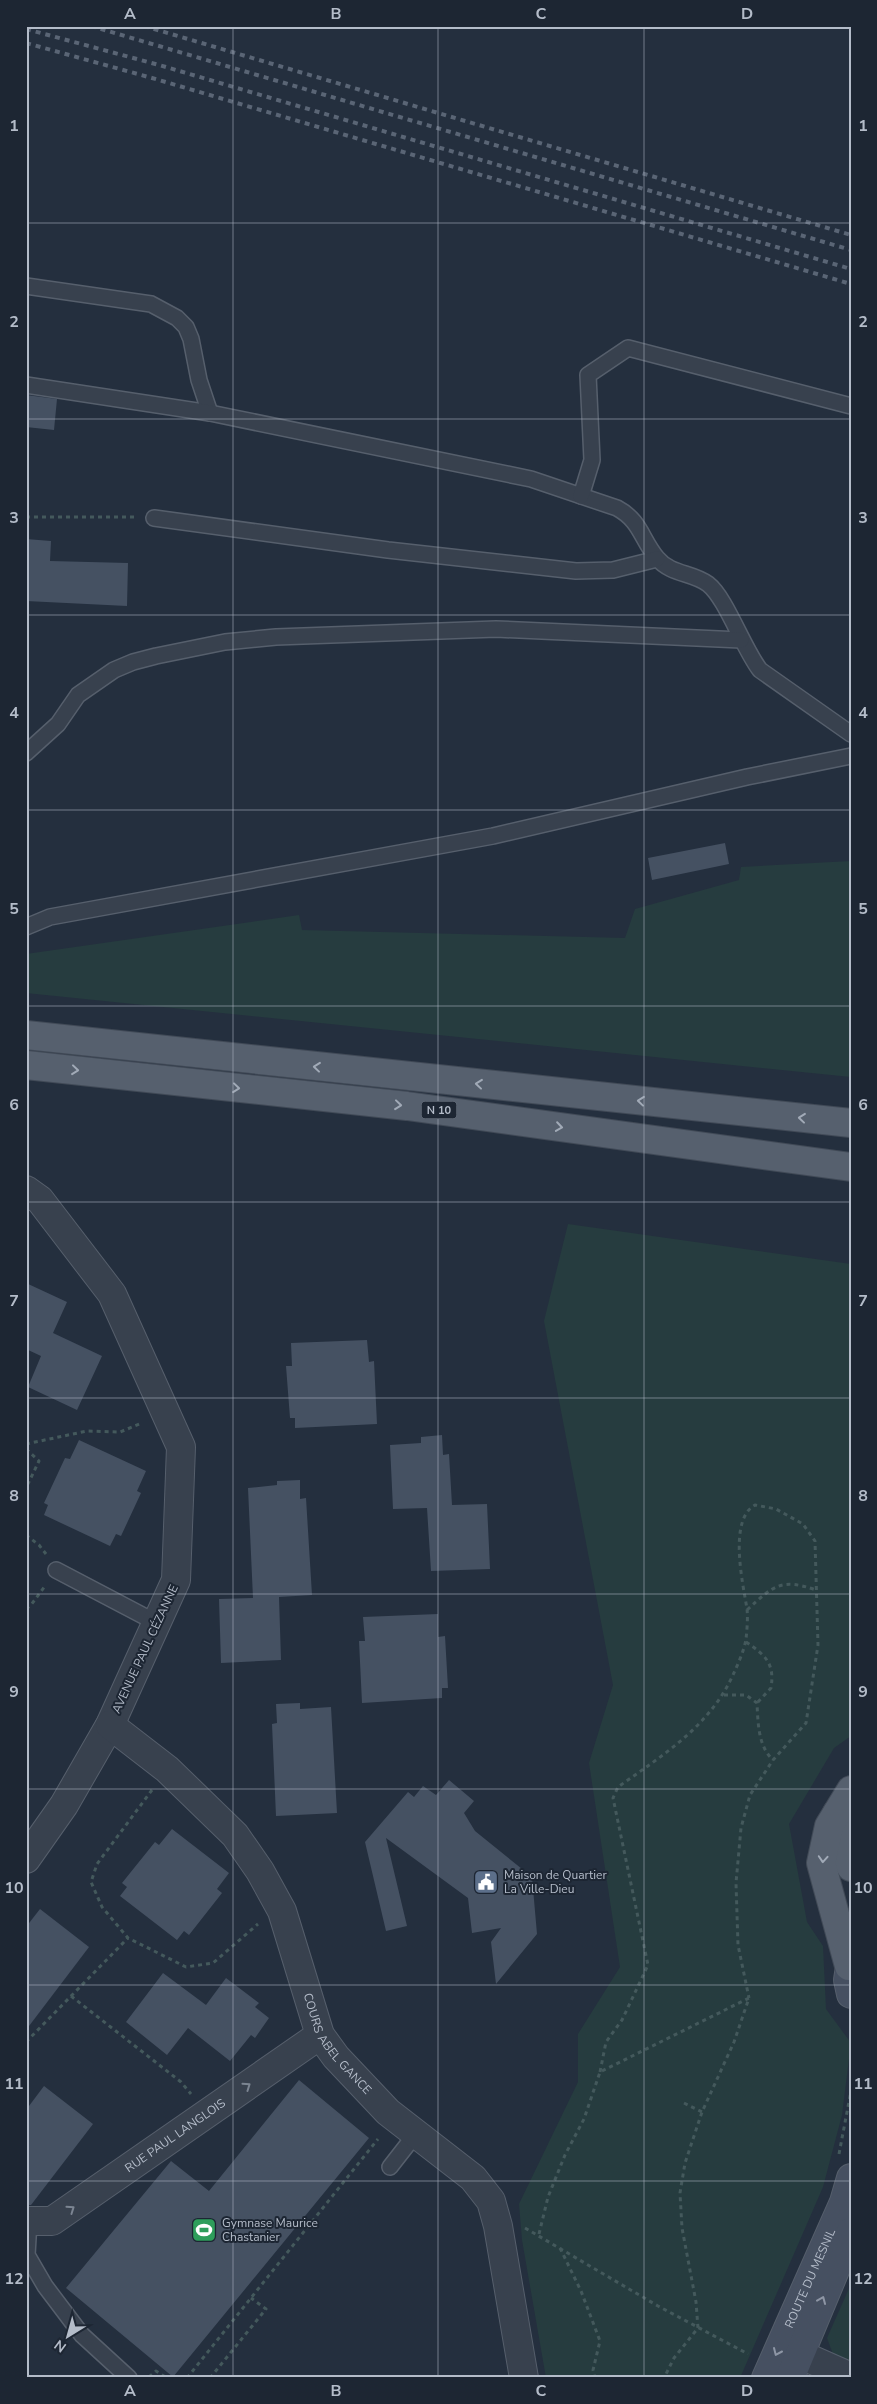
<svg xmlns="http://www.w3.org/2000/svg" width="877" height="2404" font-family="'Nunito Sans',sans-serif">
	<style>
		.green { fill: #263c3f }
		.building { fill: #455162 }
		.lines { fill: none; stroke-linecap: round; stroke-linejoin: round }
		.lane-casing { stroke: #565f6c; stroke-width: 18 }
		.street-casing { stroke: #565f6c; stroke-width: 30 }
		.secondary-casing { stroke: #565f6c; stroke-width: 30 }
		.primary-casing { stroke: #414a57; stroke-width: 30 }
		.path { stroke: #44595c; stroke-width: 3; stroke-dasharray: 4 4; stroke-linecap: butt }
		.lane { stroke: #38414e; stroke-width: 15 }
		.street { stroke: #38414e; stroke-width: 28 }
		.secondary { stroke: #465061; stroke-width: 28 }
		.primary { stroke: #56606e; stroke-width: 28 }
		.rail { stroke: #5a6575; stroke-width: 4; stroke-dasharray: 5 5; stroke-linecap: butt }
		.oneway { stroke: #a1aab7 }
		.oneway2 { stroke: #7c8592 }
		.oneway3 { stroke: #8e96a5 }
		.grid { fill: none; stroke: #b4bcc9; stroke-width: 1; stroke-opacity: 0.55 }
		.labels { text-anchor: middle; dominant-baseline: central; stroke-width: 4; stroke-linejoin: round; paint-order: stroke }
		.shield { fill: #1d2633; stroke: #878f9c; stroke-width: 1 }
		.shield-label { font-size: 11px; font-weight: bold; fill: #b4bcc9 }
		.street-label { font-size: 12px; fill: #b4bcc9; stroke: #1d2633 }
		.poi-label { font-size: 12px; fill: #b4bcc9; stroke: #1d2633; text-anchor: start }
		.neatline { fill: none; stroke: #b4bcc9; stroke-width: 2 }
		.grid-label { font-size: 16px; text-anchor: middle; font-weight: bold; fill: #b4bcc9 }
	</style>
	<rect width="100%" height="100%" fill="#242f3e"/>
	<g class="green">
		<path d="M851,861V1077L26,993V954L299,915L302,930L625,938L635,909L739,880L741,867Z"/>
		<path d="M568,1224L851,1264V1736L834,1748L789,1824L807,1922L823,1946L826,2009L851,2043L842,2115L823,2187L740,2378H546L522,2240L519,2204L578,2082V2034L620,1967L589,1763L613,1685L544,1321Z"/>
		<path d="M851,2284V2363L834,2357L827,2338Z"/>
	</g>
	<g class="building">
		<path d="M26,395L57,399L54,430L26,427Z"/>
		<path d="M26,539L51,541L50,561L128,563L127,606L26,601Z"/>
		<path d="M725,843L729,864L652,880L648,858Z"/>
		<path d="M26,1283L67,1302L53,1333L102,1356L77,1410L28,1387L41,1356L26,1349Z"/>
		<path d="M367,1340L369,1362L374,1361L377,1424L295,1428V1418H290L286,1366H292L291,1343Z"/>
		<path d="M442,1435L443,1455L449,1454L452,1505L487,1504L490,1569L431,1571L427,1508L393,1509L390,1445L421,1443V1437Z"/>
		<path d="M79,1440L146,1471L137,1491L141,1493L121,1536L116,1534L110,1546L44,1515L48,1505L44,1503L65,1458L70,1459Z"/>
		<path d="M300,1480V1499L306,1498L312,1595L279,1597L281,1660L221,1663L219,1599L253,1598L248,1488L277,1485V1481Z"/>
		<path d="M438,1614V1637L445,1636L448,1688H442V1698L362,1703L359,1641H365L363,1617Z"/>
		<path d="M300,1703V1709L331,1707L337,1813L276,1816L272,1724L277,1723L276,1704Z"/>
		<path d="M449,1780L474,1801L464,1813L475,1831L532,1877L537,1934L496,1984L491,1942L501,1928L472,1933L468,1898L386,1838L407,1926L386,1931L365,1842L408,1792L414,1797L423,1786L436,1795Z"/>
		<path d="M172,1829L229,1873L217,1889L222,1893L189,1935L184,1931L177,1940L120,1896L127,1887L122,1883L155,1842L159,1845Z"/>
		<path d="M40,1909L89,1947L26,2030V1927Z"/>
		<path d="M163,1973L206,2005L226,1978L259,2003L255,2007L269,2018L255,2038L251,2035L230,2061L188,2028L167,2055L126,2022Z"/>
		<path d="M299,2080L369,2138L173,2377L66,2288L171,2161L209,2191Z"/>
		<path d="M44,2086L93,2124L31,2205H26V2110Z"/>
	</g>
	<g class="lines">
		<defs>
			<g id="lane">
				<path d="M26,286L151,304L177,318L186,327L191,339L199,380L210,413"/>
				<path d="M26,385L210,413L531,479L617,508C641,521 641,539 657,558C671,575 692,572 708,584C726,598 743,648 760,670L851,734"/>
				<path d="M581,496L592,460L588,375L628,348L851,406"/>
				<path d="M154,518L388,550L576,571L613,570L657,559"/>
				<path d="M26,753L58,724L78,695L114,670L133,662L156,656L225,642L276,637L496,629L741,640"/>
				<path d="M26,927L50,917L493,836L747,777L851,756"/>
				<path d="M56,1570L157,1623"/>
				<path d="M390,2167L415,2135"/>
				<path d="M29,2221L27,2255L45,2286L82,2335L129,2378"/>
			</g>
			<g id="street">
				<path d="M26,1190L40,1200L112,1294L181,1447L176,1580L110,1725L64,1805L26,1859"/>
				<path id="s1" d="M110,1725L167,1769L235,1835L260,1871L282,1911L320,2035L336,2057L388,2112L473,2178L491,2201L498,2226L524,2378"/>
				<path id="s2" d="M26,2221H52L320,2035"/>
				<path d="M799,2354L851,2377"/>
			</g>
			<g id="secondary">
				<path d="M851,1960L848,1980L851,1994"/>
				<path id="s3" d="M766,2378L844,2202L851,2178"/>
				<path d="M790,2378L851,2232"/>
			</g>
			<g id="primary">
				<path d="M26,1035L851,1123"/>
				<path d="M26,1065L407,1106L851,1167"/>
				<path d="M837,1813L847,1860L851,1867"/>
				<path d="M849,1966L821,1863L829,1826L851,1790"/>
			</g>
		</defs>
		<use href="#lane" class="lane-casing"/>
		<use href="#street" class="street-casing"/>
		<use href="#secondary" class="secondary-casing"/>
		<use href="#primary" class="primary-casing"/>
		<g class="path">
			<path d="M26,517H136"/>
			<path d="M26,1444L87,1431L120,1432L142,1423"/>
			<path d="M26,1449L39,1461L26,1488"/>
			<path d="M26,1535L39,1545L46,1554"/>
			<path d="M26,1609L31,1605L45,1586"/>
			<path d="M747,1610C774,1585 781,1578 816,1590"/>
			<path d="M746,1642C765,1655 775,1663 771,1688L757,1703"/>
			<path d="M724,1695H746L757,1703C758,1723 758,1746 773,1760"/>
			<path d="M152,1790L97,1864L91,1882L102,1907L128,1938L186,1967L213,1963L258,1924"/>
			<path d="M71,1996L181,2082L191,2094"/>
			<path d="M26,2042L128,1938"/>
			<path d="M600,2072L606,2042L622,2020L648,1965L613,1798L618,1787C663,1755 709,1727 733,1675C738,1664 744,1651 746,1639C747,1630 748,1618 747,1609C743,1584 728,1520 755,1505L776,1509L803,1524L815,1541L818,1645L806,1723L773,1760L750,1795L741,1828L736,1883L738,1945L749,1998"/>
			<path d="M684,2103L702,2112"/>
			<path d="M839,2154L851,2091"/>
			<path d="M525,2228L658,2306L748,2354"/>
			<path d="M539,2234L548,2197L565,2155L584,2119L600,2072L749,1998L734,2042L702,2112L685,2163L680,2193L682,2228L696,2302L698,2328L674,2358L664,2378"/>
			<path d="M560,2248L581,2291L600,2341L593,2370L595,2378"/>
			<path d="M149,2377L156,2371L167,2378"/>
			<path d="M187,2378L378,2139"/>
			<path d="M210,2378L266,2309L251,2298"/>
		</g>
		<use href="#lane" class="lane"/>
		<use href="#street" class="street"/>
		<use href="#secondary" class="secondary"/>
		<use href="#primary" class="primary"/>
		<g class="rail">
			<path d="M91,26L851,250"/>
			<path d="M144,26L851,235"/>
			<path d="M26,29L159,65L851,269"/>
			<path d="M26,43L152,78L851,284"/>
		</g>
	</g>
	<defs><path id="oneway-chevron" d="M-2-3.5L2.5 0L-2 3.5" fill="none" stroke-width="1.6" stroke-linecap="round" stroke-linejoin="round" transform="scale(1.25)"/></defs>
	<g class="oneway">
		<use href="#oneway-chevron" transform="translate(317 1067) rotate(-174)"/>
		<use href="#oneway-chevron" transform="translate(75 1070) rotate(6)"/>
		<use href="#oneway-chevron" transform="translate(479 1084) rotate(-174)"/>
		<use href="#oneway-chevron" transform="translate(236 1088) rotate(6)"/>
		<use href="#oneway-chevron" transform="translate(641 1101) rotate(-174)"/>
		<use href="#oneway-chevron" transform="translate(398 1105) rotate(6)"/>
		<use href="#oneway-chevron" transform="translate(802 1118) rotate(-174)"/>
		<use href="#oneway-chevron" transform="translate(559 1127) rotate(8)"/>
		<use href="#oneway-chevron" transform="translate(823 1859) rotate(94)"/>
	</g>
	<g class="oneway2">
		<use href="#oneway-chevron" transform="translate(247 2086) rotate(-35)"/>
		<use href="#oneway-chevron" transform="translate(71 2209) rotate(-35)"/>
	</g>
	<g class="oneway3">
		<use href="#oneway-chevron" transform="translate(822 2300) rotate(-67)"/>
		<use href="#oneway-chevron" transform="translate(777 2352) rotate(114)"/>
	</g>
	<path class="grid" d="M233,26V2378M438,26V2378M644,26V2378M26,223H851M26,419H851M26,615H851M26,810H851M26,1006H851M26,1202H851M26,1398H851M26,1594H851M26,1789H851M26,1985H851M26,2181H851"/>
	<defs>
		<symbol id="civic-square" viewBox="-11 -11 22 22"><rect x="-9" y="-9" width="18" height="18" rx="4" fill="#5c6f8a" stroke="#1d2633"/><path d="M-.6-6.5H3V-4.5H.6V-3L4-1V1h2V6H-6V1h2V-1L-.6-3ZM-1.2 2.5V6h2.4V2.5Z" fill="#fff"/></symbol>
		<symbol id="stadium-square" viewBox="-11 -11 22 22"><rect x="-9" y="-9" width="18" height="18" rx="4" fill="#2e9e5b" stroke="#1d2633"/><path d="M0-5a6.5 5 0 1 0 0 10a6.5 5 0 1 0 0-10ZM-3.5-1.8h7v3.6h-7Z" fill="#fff"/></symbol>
	</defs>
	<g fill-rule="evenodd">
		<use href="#civic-square" x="472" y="1868" width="28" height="28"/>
		<use href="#stadium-square" x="190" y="2216" width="28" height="28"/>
	</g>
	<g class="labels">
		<rect class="shield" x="421.5" y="1101.5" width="35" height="17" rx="4"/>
		<g class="shield-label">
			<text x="439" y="1110">N 10</text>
		</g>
		<g class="street-label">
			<text transform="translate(145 1649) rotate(-65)">AVENUE PAUL CÉZANNE</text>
			<text stroke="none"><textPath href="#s1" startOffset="402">COURS ABEL GANCE</textPath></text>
			<text stroke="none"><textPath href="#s2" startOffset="176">RUE PAUL LANGLOIS</textPath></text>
			<text stroke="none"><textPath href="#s3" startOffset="109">ROUTE DU MESNIL</textPath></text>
		</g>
		<g class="poi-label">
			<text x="504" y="1875">Maison de Quartier<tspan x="504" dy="14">La Ville-Dieu</tspan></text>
			<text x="222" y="2223">Gymnase Maurice<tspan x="222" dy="14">Chastanier</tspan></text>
		</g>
	</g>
	<rect width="877" height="2404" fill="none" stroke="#1d2633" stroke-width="55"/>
	<g transform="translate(68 2336) rotate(217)" stroke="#1d2633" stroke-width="4" paint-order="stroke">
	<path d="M0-4L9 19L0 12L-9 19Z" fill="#b4bcc9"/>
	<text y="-8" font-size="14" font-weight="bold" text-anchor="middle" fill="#b4bcc9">N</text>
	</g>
	<rect x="28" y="28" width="822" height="2348" class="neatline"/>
	<g class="grid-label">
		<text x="130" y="19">A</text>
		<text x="336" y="19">B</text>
		<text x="541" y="19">C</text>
		<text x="747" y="19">D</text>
		<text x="14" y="131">1</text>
		<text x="863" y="131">1</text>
		<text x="14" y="327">2</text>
		<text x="863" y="327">2</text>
		<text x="14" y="523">3</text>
		<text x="863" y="523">3</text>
		<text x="14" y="718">4</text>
		<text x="863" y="718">4</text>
		<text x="14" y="914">5</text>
		<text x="863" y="914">5</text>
		<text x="14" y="1110">6</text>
		<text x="863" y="1110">6</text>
		<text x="14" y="1306">7</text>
		<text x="863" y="1306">7</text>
		<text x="14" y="1501">8</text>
		<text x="863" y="1501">8</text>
		<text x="14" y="1697">9</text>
		<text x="863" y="1697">9</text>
		<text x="14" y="1893">10</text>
		<text x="863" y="1893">10</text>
		<text x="14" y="2089">11</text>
		<text x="863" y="2089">11</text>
		<text x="14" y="2284">12</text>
		<text x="863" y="2284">12</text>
		<text x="130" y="2396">A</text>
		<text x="336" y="2396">B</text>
		<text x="541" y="2396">C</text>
		<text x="747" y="2396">D</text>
	</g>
</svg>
